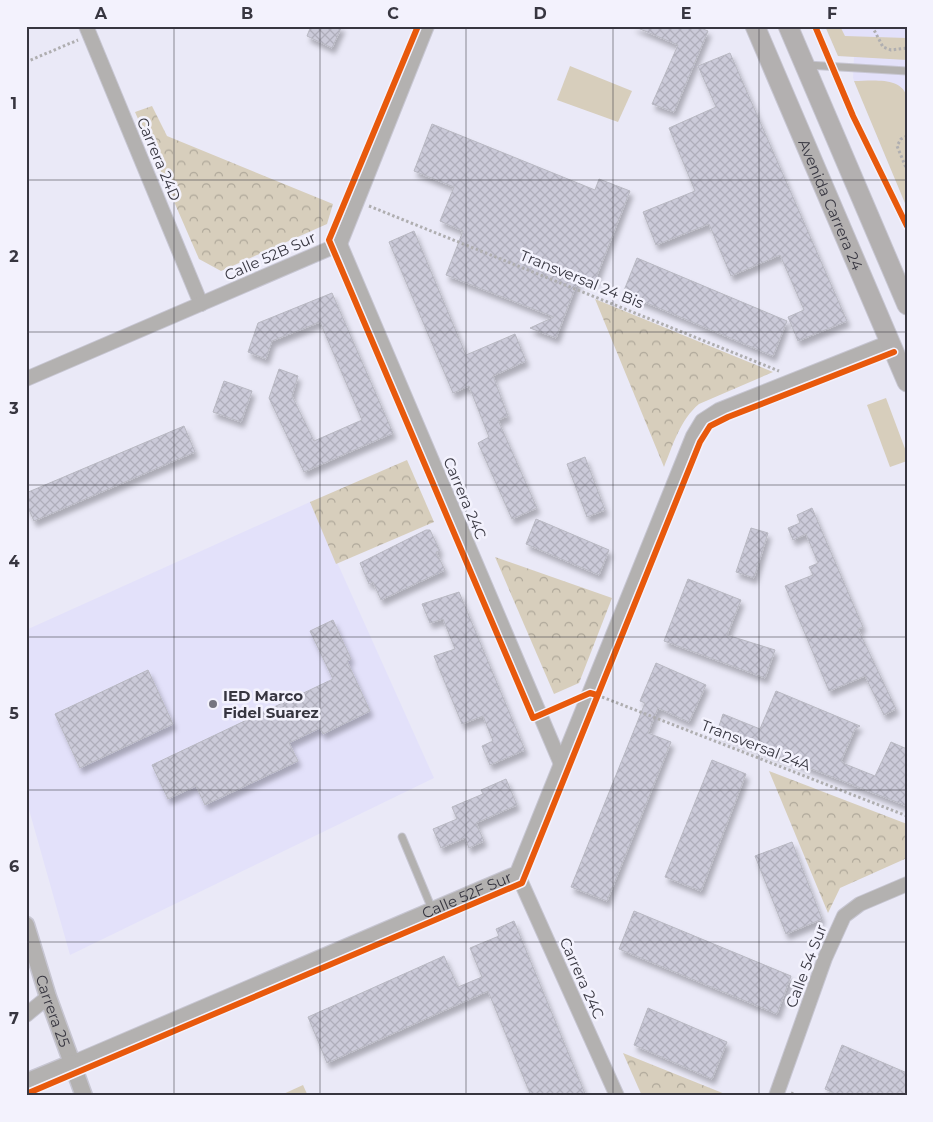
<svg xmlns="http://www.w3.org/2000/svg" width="933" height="1122" font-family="Montserrat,sans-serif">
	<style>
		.built { fill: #e3e1fa }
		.grass { fill: #d7cebc }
		.park { fill: url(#park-crowns) }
		.building { fill: url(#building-cross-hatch); stroke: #b8b8c2; filter: url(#shadow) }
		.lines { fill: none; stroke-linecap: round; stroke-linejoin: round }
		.service-casing { stroke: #c7c6d2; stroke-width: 9 }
		.minor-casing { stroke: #c7c6d2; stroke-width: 16 }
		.tertiary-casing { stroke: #c7c6d2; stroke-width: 19 }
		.secondary-casing { stroke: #c7c6d2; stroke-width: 21 }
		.path { stroke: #afaeb0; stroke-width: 3; stroke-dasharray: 2.5 2.5; stroke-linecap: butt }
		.service { stroke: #b3b1b0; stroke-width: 7 }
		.minor { stroke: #b3b1b0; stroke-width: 14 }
		.tertiary { stroke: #b3b1b0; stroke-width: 16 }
		.secondary { stroke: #b3b0b0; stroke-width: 19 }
		.cycleway-casing { stroke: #f3f2fd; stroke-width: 9 }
		.cycleway { stroke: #e8590c; stroke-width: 6 }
		.grid { fill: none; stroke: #373640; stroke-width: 1; stroke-opacity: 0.55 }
		.poi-dot { fill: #767580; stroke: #f3f2fd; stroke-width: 2 }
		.labels { text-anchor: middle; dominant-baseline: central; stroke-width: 5; stroke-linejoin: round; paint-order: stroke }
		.street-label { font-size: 15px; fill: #373640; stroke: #f3f2fd }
		.poi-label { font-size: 15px; font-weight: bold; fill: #373640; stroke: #f3f2fd; text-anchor: start }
		.neatline { fill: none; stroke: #373640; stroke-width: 2 }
		.grid-label { font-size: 16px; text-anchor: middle; font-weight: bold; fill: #373640 }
	</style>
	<defs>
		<pattern id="park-crowns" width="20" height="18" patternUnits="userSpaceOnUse" patternTransform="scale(1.25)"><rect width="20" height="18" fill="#d7cebc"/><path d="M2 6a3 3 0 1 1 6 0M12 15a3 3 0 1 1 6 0" fill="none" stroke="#afa89a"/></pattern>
		<pattern id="building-cross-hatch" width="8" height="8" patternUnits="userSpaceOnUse" patternTransform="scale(1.25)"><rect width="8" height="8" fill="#cbcad9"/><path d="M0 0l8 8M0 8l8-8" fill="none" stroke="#afaebb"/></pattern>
		<filter id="shadow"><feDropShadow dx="3" dy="5.5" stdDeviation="2.5" flood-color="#0004"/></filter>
	</defs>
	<rect width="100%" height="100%" fill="#eae9f7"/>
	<g class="built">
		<path d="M825,26H907V208L853,78L854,57L838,56Z"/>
		<path d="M310,502L434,778L70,955L26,799V630Z"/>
	</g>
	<g class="grass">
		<path d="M825,26H840L845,36L907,38V60L838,56Z"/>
		<path d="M570,66L632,91L618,122L557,100Z"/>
		<path d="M854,81C871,81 903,76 907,98V208Z"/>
		<path d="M886,398L907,454V461L890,467L867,405Z"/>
		<path d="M303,1085L308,1096H279Z"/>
	</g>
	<g class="park">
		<path d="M152,106L167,136L333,204L327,224L221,271L199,259L135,112Z"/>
		<path d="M595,299L773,372L699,404C680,420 673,445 664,467Z"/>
		<path d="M407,460L434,522L336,564L310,502Z"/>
		<path d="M495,557L612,598L579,683L554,694Z"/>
		<path d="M769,771L907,824V858L840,888L828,913Z"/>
		<path d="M623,1053L730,1096H642Z"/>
	</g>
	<g class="building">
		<path d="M311,26H342L332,48L307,36Z"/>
		<path d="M633,26H696L708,31L674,112L652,104L678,45Z"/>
		<path d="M730,53L847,321L798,341L788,317L804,310L780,255L731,276L709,224L656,245L643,212L695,191L669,128L716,107L698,66Z"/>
		<path d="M432,124L595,190L599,179L630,191L594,283L579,278L556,338L530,328L554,317L446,275L463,231L440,221L454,187L414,171Z"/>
		<path d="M414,231L466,355L515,334L526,361L493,376L508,416L498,420L537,508L512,519L478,443L489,437L469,386L453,393L389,242Z"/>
		<path d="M637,258L787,321L773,356L623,293Z"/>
		<path d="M332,293L393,433L304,472L269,398L279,369L298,376L292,396L314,441L362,420L320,322L272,341L266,359L248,352L258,323Z"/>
		<path d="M224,381L252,391L241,422L213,412Z"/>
		<path d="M184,426L195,452L34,521L26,503V493Z"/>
		<path d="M585,457L605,510L587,517L567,464Z"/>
		<path d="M812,508L863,627L858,629L896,709L884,715L865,676L829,691L785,586L813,575L809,567L818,563L806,534L793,540L788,528L800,523L797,515Z"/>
		<path d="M536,519L609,550L599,575L526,544Z"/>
		<path d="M751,528L768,533L754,578L736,572Z"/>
		<path d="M426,530H430L440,551L436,552L445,570L381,600L373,582L369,584L360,563Z"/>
		<path d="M688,579L741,600L727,635L775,650L765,678L664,641Z"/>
		<path d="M459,592L525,750L490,765L482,746L493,741L483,716L462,724L434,656L455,649L443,619L430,623L422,604Z"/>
		<path d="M333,620L351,659L347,661L370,711L323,734L320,728L289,743L298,761L205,805L196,786L168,799L152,765L333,679L310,631Z"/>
		<path d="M656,663L706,685L689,722L658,708L648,733L671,742L607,901L571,887L645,703L640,701Z"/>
		<path d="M148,670L173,724L80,768L55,714Z"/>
		<path d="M776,691L860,726L855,729L841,761L845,764L875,776L891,742L907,749V806L717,732L723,714L760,729Z"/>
		<path d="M712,760L746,774L701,891L665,877Z"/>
		<path d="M506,779L517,805L476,823L484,841L469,848L465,838L441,848L433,829L457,819L452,807L483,794L481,790Z"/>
		<path d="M792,842L822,919L786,934L755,856Z"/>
		<path d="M634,911L791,976L777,1014L619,949Z"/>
		<path d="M514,921L586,1096H531L488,991L327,1063L308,1017L444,956L458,987L482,977L470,948L499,936L496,929Z"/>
		<path d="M648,1008L727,1042L712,1079L634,1045Z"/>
		<path d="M842,1045L907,1073V1096H840L825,1089Z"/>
	</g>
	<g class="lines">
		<defs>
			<g id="service">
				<path d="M807,65L907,71"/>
				<path d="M402,837L432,909"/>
			</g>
			<g id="minor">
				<path d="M86,26L201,304"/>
				<path d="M340,244L561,764"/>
				<path d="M26,379L340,244L427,26"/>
				<path d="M517,873L617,1096"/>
				<path d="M26,1015L48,997"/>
				<path id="s1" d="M72,1063L517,873L693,436L702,421L719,410L890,342"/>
				<path d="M776,1096L825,958L844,916L860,904L907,884"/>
			</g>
			<g id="tertiary">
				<path id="s2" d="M26,925L48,997L84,1096"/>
				<path d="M26,1082L72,1063"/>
			</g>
			<g id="secondary">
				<path id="s3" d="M755,26L907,382"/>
				<path d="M788,26L907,305"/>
			</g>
		</defs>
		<use href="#service" class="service-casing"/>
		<use href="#minor" class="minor-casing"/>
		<use href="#tertiary" class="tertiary-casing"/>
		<use href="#secondary" class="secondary-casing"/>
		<g class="path">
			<path d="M872,26L883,47L891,50L907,48"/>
			<path d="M26,62L78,40"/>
			<path d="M907,136L901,139L897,146L907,170"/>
			<path d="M369,206L779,371"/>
			<path d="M602,697L907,816"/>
			<path d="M791,1093L798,1096"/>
		</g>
		<use href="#service" class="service"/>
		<use href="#minor" class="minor"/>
		<use href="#tertiary" class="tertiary"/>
		<use href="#secondary" class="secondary"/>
		<defs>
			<g id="cycleway">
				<path d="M418,26L329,240L533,718L590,693L597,695"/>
				<path d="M815,26L853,116L907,226"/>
				<path d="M26,1094L522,883L700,442L710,426L728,417L894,352"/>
			</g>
		</defs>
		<use href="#cycleway" class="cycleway-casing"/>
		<use href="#cycleway" class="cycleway"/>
	</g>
	<path class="grid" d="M174,26V1096M320,26V1096M466,26V1096M613,26V1096M759,26V1096M26,180H907M26,332H907M26,485H907M26,637H907M26,790H907M26,942H907"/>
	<circle class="poi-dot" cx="213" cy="704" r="5"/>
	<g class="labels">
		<g class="street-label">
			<text transform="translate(159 159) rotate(67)">Carrera 24D</text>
			<text stroke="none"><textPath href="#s3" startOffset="194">Avenida Carrera 24</textPath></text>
			<text transform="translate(270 256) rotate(-24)">Calle 52B Sur</text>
			<text transform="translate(582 279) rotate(22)">Transversal 24 Bis</text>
			<text transform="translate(465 498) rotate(67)">Carrera 24C</text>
			<text transform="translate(756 745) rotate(21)">Transversal 24A</text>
			<text stroke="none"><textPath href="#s1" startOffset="429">Calle 52F Sur</textPath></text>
			<text transform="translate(806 966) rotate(-69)">Calle 54 Sur</text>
			<text transform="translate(582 978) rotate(66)">Carrera 24C</text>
			<text stroke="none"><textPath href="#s2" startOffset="90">Carrera 25</textPath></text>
		</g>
		<g class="poi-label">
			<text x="223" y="695">IED Marco<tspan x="223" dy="17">Fidel Suarez</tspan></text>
		</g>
	</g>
	<rect width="933" height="1122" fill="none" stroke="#f3f2fd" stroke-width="55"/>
	<rect x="28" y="28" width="878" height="1066" class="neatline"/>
	<g class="grid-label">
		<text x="101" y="19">A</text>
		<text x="247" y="19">B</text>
		<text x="393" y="19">C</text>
		<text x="540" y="19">D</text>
		<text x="686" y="19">E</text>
		<text x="832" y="19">F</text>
		<text x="14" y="109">1</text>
		<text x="14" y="262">2</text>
		<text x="14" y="414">3</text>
		<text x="14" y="567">4</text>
		<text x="14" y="719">5</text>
		<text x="14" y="872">6</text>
		<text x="14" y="1024">7</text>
	</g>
</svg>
